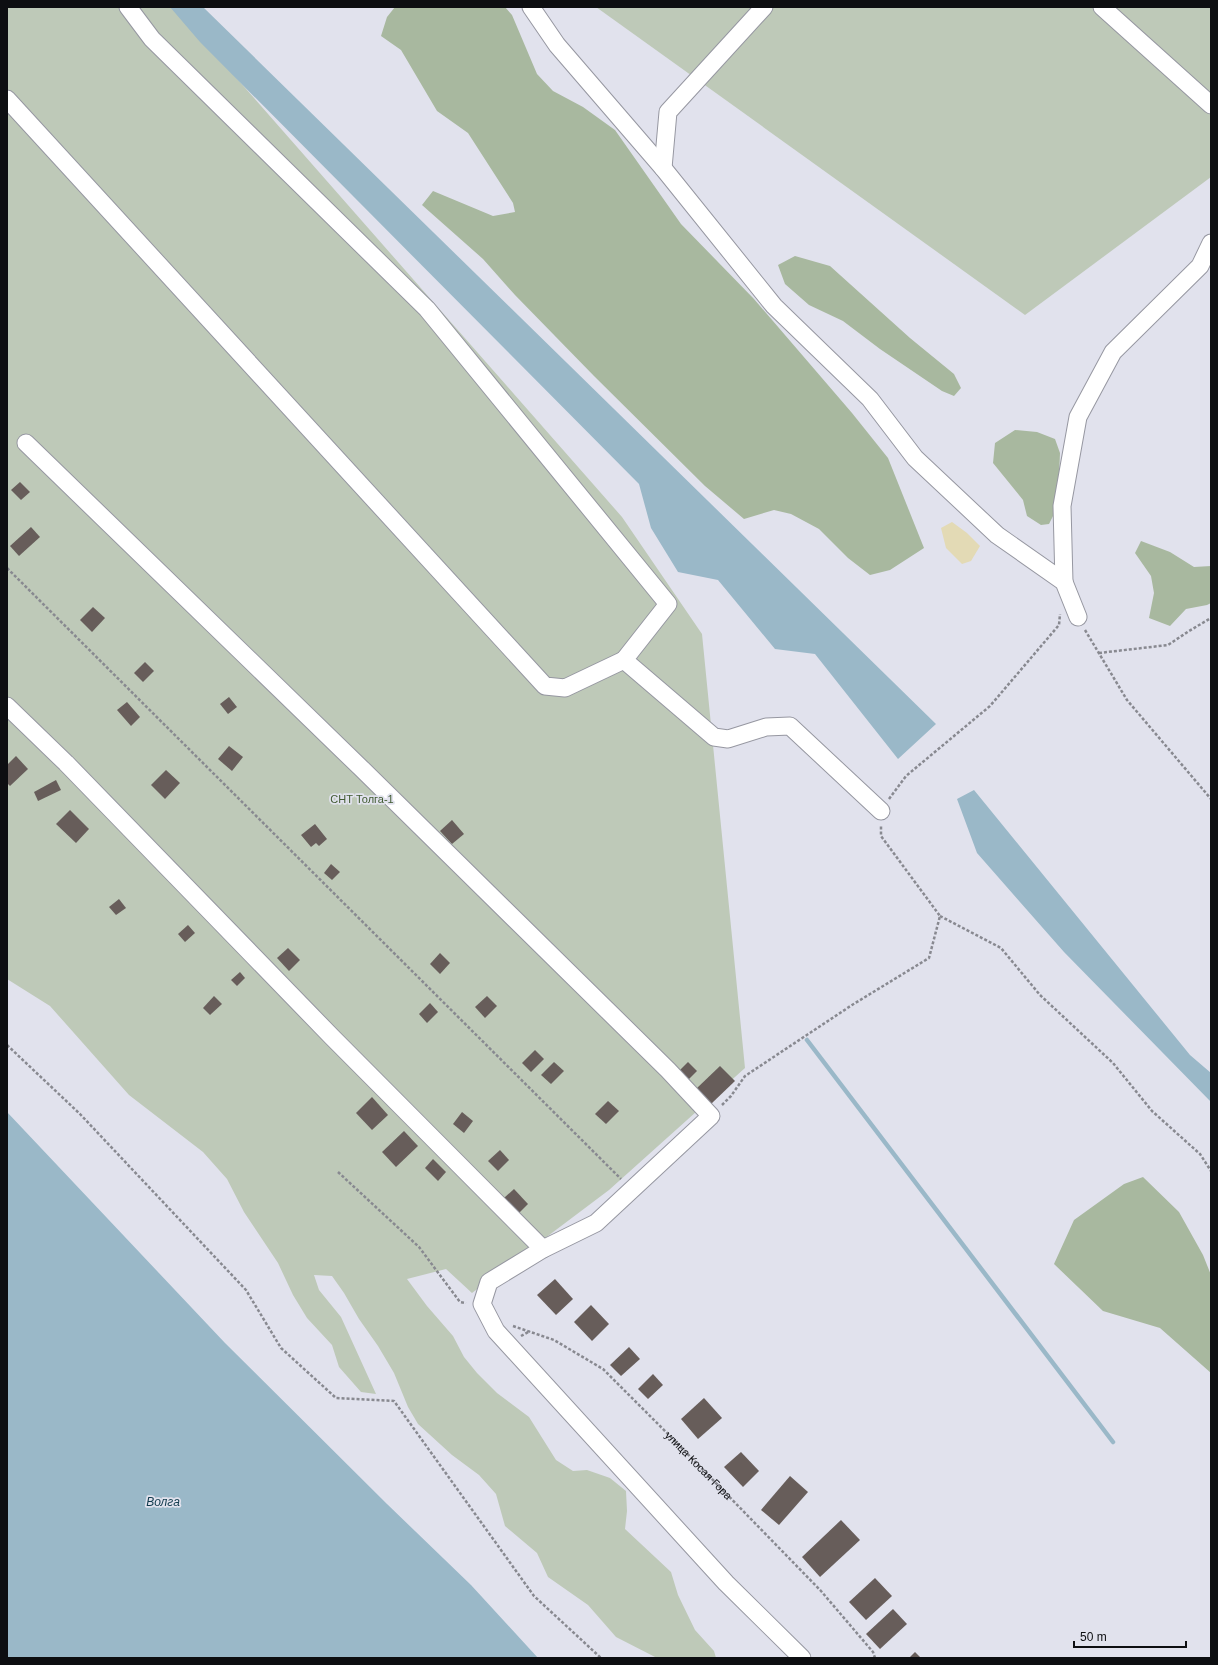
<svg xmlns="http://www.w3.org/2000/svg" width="1218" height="1665" font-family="Helvetica,sans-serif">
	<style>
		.green { fill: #bec9b8 }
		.forest { fill: #a8b89f }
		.sand { fill: #e3dab5 }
		.water { fill: #9ab8c8 }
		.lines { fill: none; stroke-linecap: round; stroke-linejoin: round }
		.stream { stroke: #9ab8c8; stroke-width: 4.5 }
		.building { fill: #675d5a }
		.minor-casing { stroke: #9697a1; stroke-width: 19 }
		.path { stroke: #888990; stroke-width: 2.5; stroke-dasharray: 3 2; stroke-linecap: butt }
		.minor { stroke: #fff; stroke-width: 17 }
		.labels { text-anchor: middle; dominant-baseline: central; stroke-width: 3.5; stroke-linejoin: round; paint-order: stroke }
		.park-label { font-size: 11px; fill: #415b32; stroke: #e1e2ed }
		.street-label { font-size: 11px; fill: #0d0e11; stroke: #e1e2ed }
		.water-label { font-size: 12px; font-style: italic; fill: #103a4d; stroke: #e1e2ed }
	</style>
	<rect width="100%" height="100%" fill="#e1e2ed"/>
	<g class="green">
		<path d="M7,7H174L622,517L702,634L745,1068L609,1190L472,1293L446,1269L407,1279L427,1306L453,1336L464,1357L477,1373L497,1393L529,1417L556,1460L573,1471L587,1470L610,1478L626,1491L627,1511L625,1529L671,1572L678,1595L695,1630L714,1651L716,1658H657L616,1637L588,1605L548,1577L537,1553L505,1526L496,1494L479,1475L452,1455L418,1424L408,1407L394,1373L378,1346L359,1319L344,1293L332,1276L314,1275L319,1290L341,1317L376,1394L361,1392L339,1367L332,1345L307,1318L293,1295L278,1263L244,1212L227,1179L203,1152L129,1095L50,1006L7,979Z"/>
		<path d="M596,7H1211V177L1025,315Z"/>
	</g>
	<g class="forest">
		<path d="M395,7H505L512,15L537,74L553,91L583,107L615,130L681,224L754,299L852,413L888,458L924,548L890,570L870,575L848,558L819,529L791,514L774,510L744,519L705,486L594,376L515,295L483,259L422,205L433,191L493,216L515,212L513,203L468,133L437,111L401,50L381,36L387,17Z"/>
		<path d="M795,256L830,266L910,338L954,374L961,388L954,396L942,391L880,349L843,321L809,305L785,284L778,265Z"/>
		<path d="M1015,430L1037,432L1055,439L1060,453L1059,477L1055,512L1049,524L1041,525L1027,516L1023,500L993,463L995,443Z"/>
		<path d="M1141,541L1170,552L1194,567L1211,566V603L1207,605L1186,609L1170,626L1149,618L1154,593L1151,576L1135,553Z"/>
		<path d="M1143,1177L1179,1212L1203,1255L1211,1275V1373L1160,1328L1103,1311L1054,1264L1074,1220L1124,1184Z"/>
	</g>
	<path class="sand" d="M952,522L967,533L980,546L971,561L962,564L946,548L941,528Z"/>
	<g class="water">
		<path d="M170,7H203L936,724L898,759L815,654L775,649L718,580L678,572L651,528L639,484L200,42Z"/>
		<path d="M974,790L1190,1055L1211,1073V1102L1064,952L977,853L957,799Z"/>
		<path d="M7,1112L225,1343L387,1504L471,1585L538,1658H7Z"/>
	</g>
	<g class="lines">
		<path class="stream" d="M807,1040L1113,1442"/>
	</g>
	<g class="building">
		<path d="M20,482L30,492L21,500L11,490Z"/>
		<path d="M31,527L40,537L19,556L10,546Z"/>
		<path d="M93,607L105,618L92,632L80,620Z"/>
		<path d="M145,662L154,671L143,682L134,673Z"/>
		<path d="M229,697L237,707L228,714L220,704Z"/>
		<path d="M127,702L140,717L131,726L117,710Z"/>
		<path d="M229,746L243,757L232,771L218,759Z"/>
		<path d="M16,756L28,769L10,786L7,783V765Z"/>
		<path d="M166,770L180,783L165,799L151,785Z"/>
		<path d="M56,780L61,790L38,801L34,792Z"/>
		<path d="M70,810L89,829L76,843L56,824Z"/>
		<path d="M452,820L464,834L452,844L440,831Z"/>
		<path d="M315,824L327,839L319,846L316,843L311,847L301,835Z"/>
		<path d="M331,864L340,872L332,880L324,873Z"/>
		<path d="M119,899L126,908L116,915L109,907Z"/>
		<path d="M188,925L195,933L185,942L178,934Z"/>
		<path d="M288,948L300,960L289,971L277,958Z"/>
		<path d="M440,953L450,963L440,974L430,964Z"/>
		<path d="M240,972L245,978L237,986L231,980Z"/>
		<path d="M214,996L222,1004L210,1015L203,1008Z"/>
		<path d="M487,996L497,1006L485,1018L475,1007Z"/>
		<path d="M430,1003L438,1012L427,1023L419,1014Z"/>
		<path d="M535,1050L544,1059L531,1072L522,1063Z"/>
		<path d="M554,1062L564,1071L551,1084L541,1075Z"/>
		<path d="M688,1062L697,1071L685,1083L676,1074Z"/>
		<path d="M720,1066L735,1081L711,1104L696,1089Z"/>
		<path d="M372,1097L388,1115L372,1130L356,1113Z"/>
		<path d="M608,1101L619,1111L606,1124L595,1114Z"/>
		<path d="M462,1112L473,1121L464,1133L453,1124Z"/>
		<path d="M404,1131L418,1146L396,1167L382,1152Z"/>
		<path d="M500,1150L509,1160L498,1171L488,1161Z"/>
		<path d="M433,1159L446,1172L438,1181L425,1168Z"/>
		<path d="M514,1189L528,1204L519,1213L504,1198Z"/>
		<path d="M555,1279L573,1299L556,1315L537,1295Z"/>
		<path d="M591,1305L609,1324L592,1341L574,1322Z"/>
		<path d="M629,1347L640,1359L621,1376L610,1365Z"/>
		<path d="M653,1374L663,1385L648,1399L638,1389Z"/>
		<path d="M704,1398L722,1418L698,1439L681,1419Z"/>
		<path d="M741,1452L759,1471L743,1487L724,1467Z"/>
		<path d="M790,1476L808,1492L779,1525L761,1510Z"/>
		<path d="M841,1520L860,1540L820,1577L802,1557Z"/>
		<path d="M875,1578L892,1596L866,1620L849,1602Z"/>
		<path d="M893,1609L907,1624L880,1649L866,1634Z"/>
		<path d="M915,1652L921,1658H909Z"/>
	</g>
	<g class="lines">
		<defs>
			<g id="minor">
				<path d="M128,7L152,39L427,309L668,604L624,660L714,737L728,739L766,727L790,726L881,811"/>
				<path d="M531,7L557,45L663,168L774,306L870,399L915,458L997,535L1064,582L1078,617"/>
				<path d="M1102,7L1211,105"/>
				<path d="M7,99L545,686L565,688L624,660"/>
				<path d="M663,168L668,112L764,7"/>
				<path d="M26,443L361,768L668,1070L711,1116L596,1223L543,1249L489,1282L482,1304L496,1331L726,1583L802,1658"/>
				<path d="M1064,582L1062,506L1078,417L1113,352L1200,266L1211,243"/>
				<path d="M7,706L66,763L332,1037L543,1249"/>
			</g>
		</defs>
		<use href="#minor" class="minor-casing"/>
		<g class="path">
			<path d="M7,568L621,1179"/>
			<path d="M1085,630L1127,700L1211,799"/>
			<path d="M1099,653L1168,645L1189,631L1211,618"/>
			<path d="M889,799L906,776L990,706L1059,625L1060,614"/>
			<path d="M940,916L1001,948L1040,995L1113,1063L1152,1111L1200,1154L1211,1171"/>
			<path d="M7,1045L80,1114L246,1290L281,1348L336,1398L394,1401L534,1596L601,1658"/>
			<path d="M722,1105L731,1096L745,1076L852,1005L929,958L940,916L881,836V826"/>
			<path d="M338,1172L419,1247L460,1302L466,1303"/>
			<path id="s1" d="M513,1326L554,1340L603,1369L674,1440L821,1591L873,1652L875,1658"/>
			<path d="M521,1336L530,1331"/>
		</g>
		<use href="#minor" class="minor"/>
	</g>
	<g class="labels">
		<g class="park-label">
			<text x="362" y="799">СНТ Толга-1</text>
		</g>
		<g class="street-label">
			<text stroke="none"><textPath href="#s1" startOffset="236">улица Косая Гора</textPath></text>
		</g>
		<g class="water-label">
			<text x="163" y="1502">Волга</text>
		</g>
	</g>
	<rect width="1218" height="1665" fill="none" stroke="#0d0e11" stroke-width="16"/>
	<path d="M1074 1641v6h112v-6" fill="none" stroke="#0d0e11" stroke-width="2"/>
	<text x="1080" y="1641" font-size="12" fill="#0d0e11" stroke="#e1e2ed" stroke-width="3" paint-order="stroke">50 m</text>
</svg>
